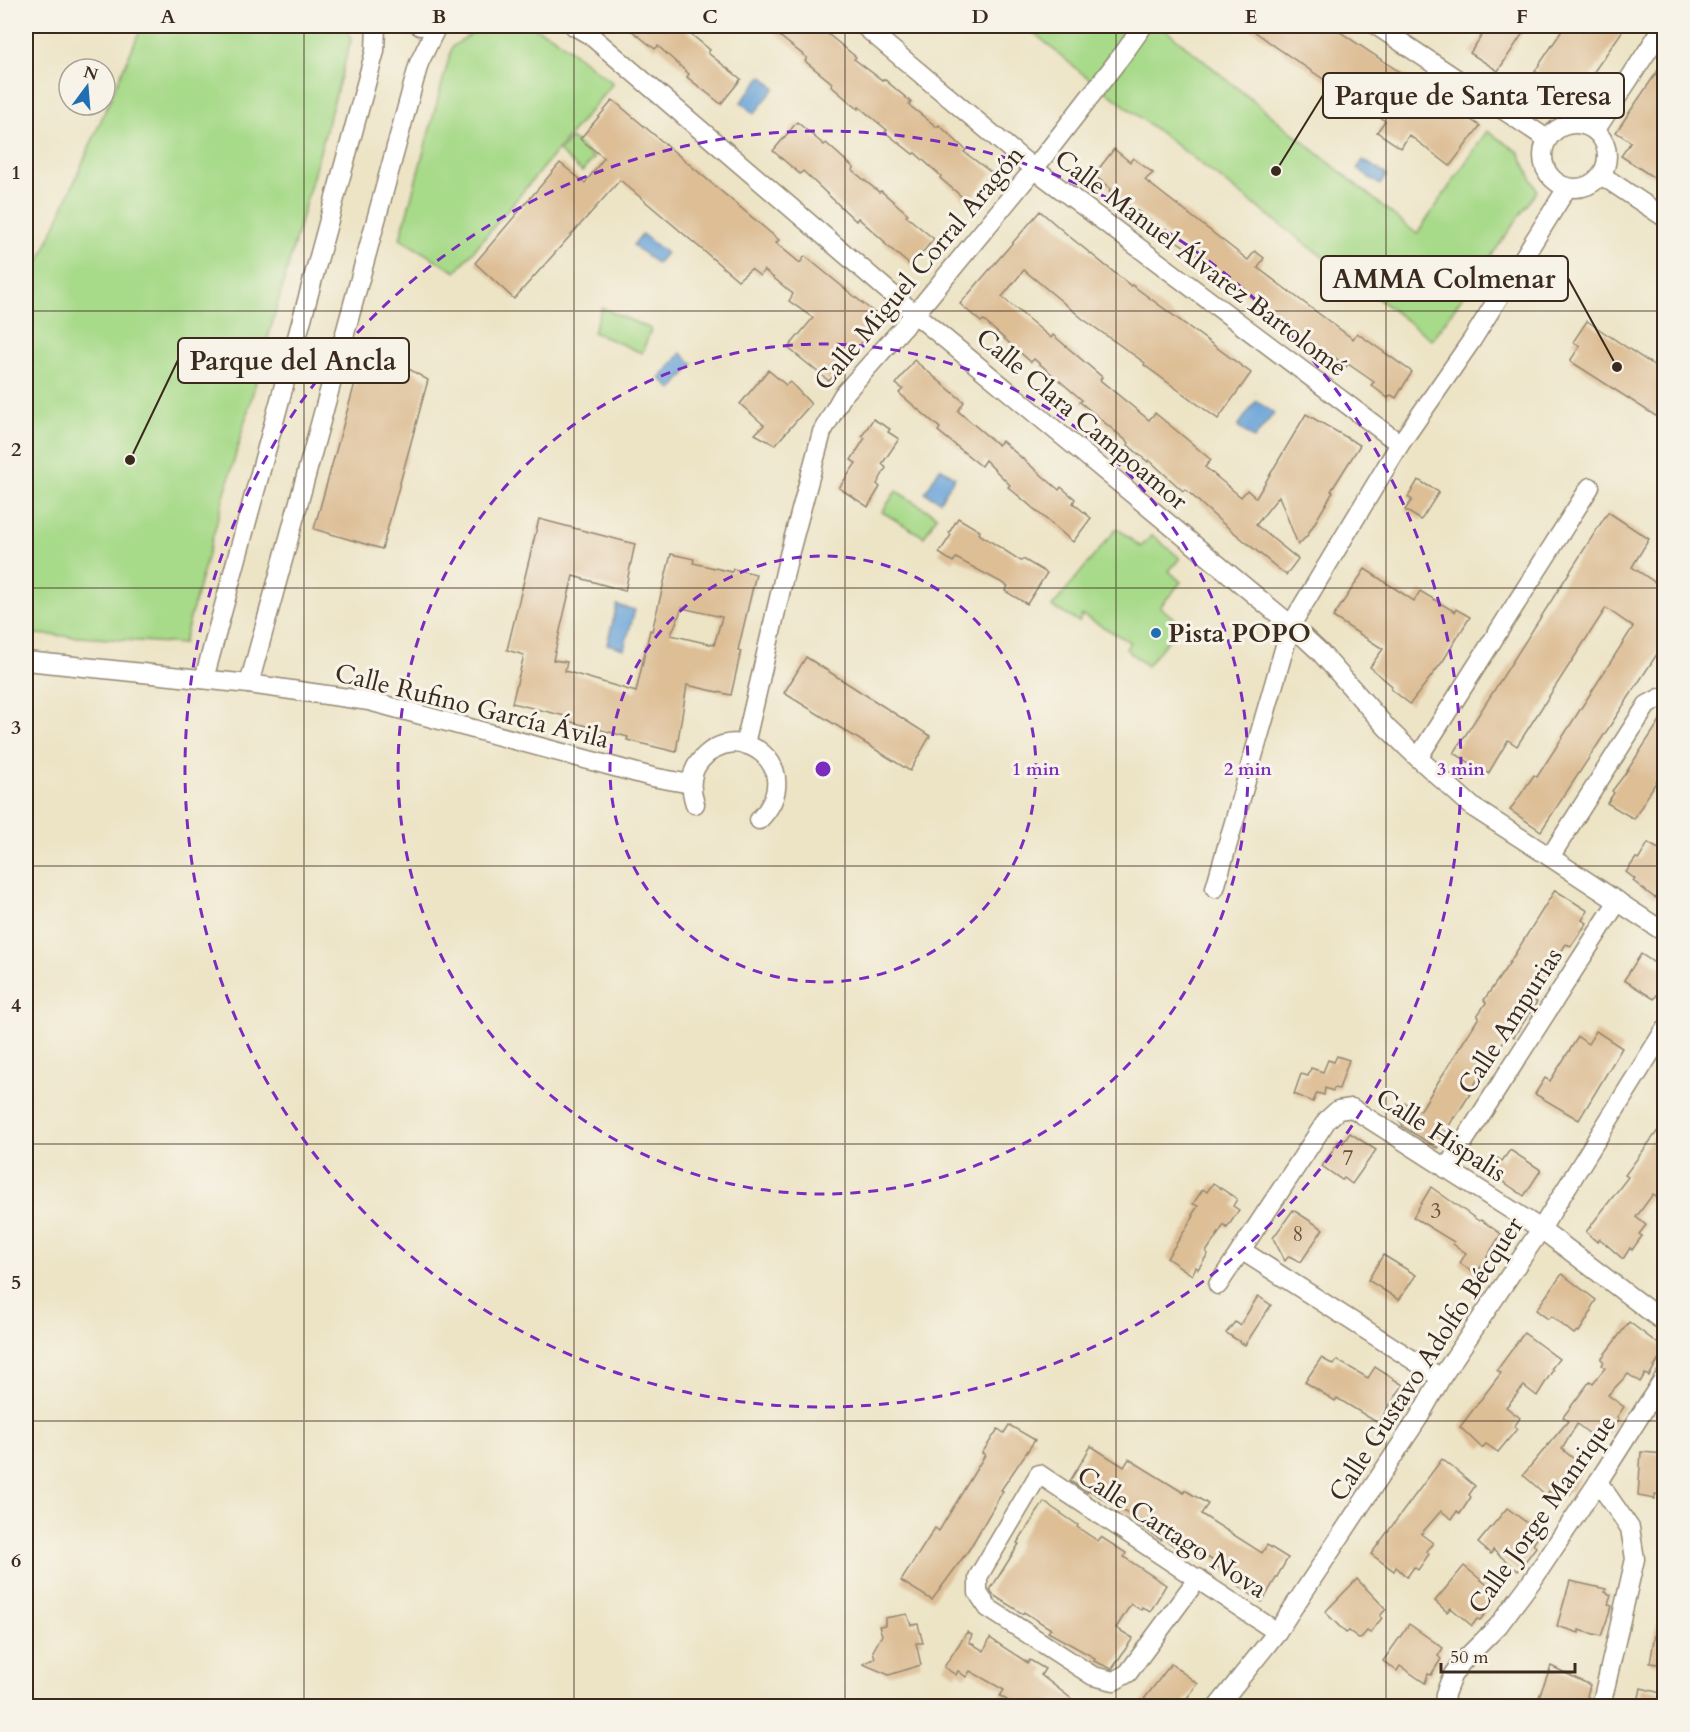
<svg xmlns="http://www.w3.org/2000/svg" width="1690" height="1732" font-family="Cardo,serif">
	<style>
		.green { fill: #a7da89; stroke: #718254; stroke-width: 1.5 }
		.water { fill: #68a2d8; stroke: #52667b; stroke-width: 1.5 }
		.building { fill: #ddbe95; fill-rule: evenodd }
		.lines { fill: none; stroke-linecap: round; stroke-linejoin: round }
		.street-casing { stroke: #948772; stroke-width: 21 }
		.street { stroke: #fff; stroke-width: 18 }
		.grid { fill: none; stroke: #3b2a1e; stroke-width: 1.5; stroke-opacity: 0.55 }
		.ring { fill: none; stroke: #7b2cbf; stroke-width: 3; stroke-dasharray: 10 8 }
		.poi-dot { fill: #1f6fb2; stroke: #f7f3e8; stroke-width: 2 }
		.labels { text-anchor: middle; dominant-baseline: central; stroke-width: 6; stroke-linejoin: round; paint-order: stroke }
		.number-label { font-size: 22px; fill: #644f3c }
		.street-label { font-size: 26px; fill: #3b2a1e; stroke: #f7f3e8 }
		.poi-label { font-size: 26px; font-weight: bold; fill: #3b2a1e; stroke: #f7f3e8; text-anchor: start }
		.centre { fill: #7b2cbf; stroke: #f7f3e8; stroke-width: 3 }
		.ring-label { font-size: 18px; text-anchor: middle; font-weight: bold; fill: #7b2cbf; stroke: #f7f3e8; stroke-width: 6; stroke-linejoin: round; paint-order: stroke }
		.leader { fill: none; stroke: #3b2a1e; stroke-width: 2 }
		.callout-dot { fill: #3b2a1e; stroke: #f7f3e8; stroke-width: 2 }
		.callout { fill: #f7f3e8; stroke: #3b2a1e; stroke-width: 2 }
		.callout-label { font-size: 27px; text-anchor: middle; font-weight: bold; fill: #3b2a1e }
		.neatline { fill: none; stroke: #3b2a1e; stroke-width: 2 }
		.grid-label { font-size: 20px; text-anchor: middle; font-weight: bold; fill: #3b2a1e }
	</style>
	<rect width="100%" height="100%" fill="#f7f3e8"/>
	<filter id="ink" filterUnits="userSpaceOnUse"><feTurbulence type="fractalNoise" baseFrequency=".0167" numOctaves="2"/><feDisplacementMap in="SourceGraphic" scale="12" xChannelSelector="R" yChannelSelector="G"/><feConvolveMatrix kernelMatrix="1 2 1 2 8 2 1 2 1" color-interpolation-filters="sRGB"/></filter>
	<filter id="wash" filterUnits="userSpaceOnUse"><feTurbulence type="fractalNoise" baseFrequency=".008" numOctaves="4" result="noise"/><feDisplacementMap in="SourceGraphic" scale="24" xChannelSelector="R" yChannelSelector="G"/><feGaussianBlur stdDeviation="1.35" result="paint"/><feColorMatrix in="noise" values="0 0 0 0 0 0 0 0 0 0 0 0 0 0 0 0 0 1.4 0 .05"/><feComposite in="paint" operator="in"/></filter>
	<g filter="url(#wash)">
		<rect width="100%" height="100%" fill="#ede4c6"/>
		<g class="green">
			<path d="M142,26H346L351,40L183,644L36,634L26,627V293Z"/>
			<path d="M483,26H531L552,36L613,83L456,272L400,239L452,47Z"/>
			<path d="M1026,26H1161L1417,234L1487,131L1519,152L1537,191L1432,340L1079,71Z"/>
			<path d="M571,138L594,158L582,172L559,151Z"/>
			<path d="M602,308L651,329L642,353L593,332Z"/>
			<path d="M896,491L937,516L924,537L882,512Z"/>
			<path d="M1117,528L1141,547L1152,535L1180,558L1169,571L1181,582L1160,607L1181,624L1147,666L1126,649L1130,642L1082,615L1079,622L1052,607Z"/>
		</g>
		<g class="water">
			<path d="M762,76L775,88L754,114L741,102Z"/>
			<path d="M1363,160L1387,175L1380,185L1357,169Z"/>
			<path d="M642,234L666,253L657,264L633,245Z"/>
			<path d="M681,353L693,364L672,390L660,378Z"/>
			<path d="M1256,401L1274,413L1254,439L1238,426Z"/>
			<path d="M940,468L955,477L940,501L925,493Z"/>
			<path d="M617,605L635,610L624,649L607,644Z"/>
		</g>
		<g id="blocks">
			<g class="building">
				<path d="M626,26H681L710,50L708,53L741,79L721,104L687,77L689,74L658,46L655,49Z"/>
				<path d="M767,26H818L856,57L854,59L882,80L884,79L911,102L909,105L937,127L939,125L966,150L964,152L992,173L968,202L940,178L941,176L915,153L913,154L885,132L887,130L859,107L858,109L831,86L832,83L805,61L807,58Z"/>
				<path d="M1247,26H1331L1480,126L1450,166L1409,135L1401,148L1377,132L1385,121L1276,47Z"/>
				<path d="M1488,26H1512L1523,33L1498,71L1470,53Z"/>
				<path d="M1565,26H1626L1572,103L1550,89L1552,84L1535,71Z"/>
				<path d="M1665,60V148L1656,160L1665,165V185L1621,156L1631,142L1616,132Z"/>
				<path d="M613,100L779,240L776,243L800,263L805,256L882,319L829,381L788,348L813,318L789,301L793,294L764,270L760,276L751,269L738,280L620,180L514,299L475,263L560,163L585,183L604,158L580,139Z"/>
				<path d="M797,122L824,145L826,143L854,168L852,170L879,192L881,191L908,214L906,216L934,239L911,266L884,243L885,242L858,218L856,221L803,171L800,174L773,151Z"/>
				<path d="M1114,149L1130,162L1133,158L1153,173L1145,180L1248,260L1255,251L1264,258L1258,268L1283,287L1353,339L1357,333L1412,372L1396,398L1391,395L1388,398L1371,385L1374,382L1348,364L1346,367L1332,355L1330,357L1302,338L1278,318L1266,311L1267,309L1243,291L1231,284L1196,259L1198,256L1162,231L1163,229L1109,191L1111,189L1094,175Z"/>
				<path d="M1040,211L1070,237L1131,286L1132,285L1251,373L1218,419L1144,365L1145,363L1083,319L1024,270L1002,297L1051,338L1053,335L1102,377L1100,380L1149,420L1155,413L1189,441L1211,460L1205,467L1241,497L1247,490L1256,498L1306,414L1360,445L1331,491L1333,492L1307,536L1298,545L1279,496L1256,525L1298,559L1286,575L1220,521L1185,489L1183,491L1149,460L1148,462L1128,445L1129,443L1080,402L1082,400L1034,359L1031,362L983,320L981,322L960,304Z"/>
				<path d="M1587,321L1665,373V422L1570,361L1580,346L1573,342Z"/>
				<path d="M366,344L428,380L382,549L314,529Z"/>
				<path d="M914,360L964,402L958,411L998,445L1002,441L1059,490L1061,487L1075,499L1073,503L1091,518L1073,542L1008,487L1010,485L985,460L981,466L938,431L940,428L899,393L903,389L896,384Z"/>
				<path d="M768,370L786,385L790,382L811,404L775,445L755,434L764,425L740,404Z"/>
				<path d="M873,419L890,429L888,432L899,439L882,464L886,468L877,484L880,487L868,507L839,488L856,463L851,460L865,438L862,436Z"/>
				<path d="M1418,480L1439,492L1421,520L1405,510L1412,500L1408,497Z"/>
				<path d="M1608,512L1649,539L1632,567L1665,589V599L1658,610L1665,615V642L1541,831L1510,810L1534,775L1537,777L1633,627L1606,608L1517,746L1508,740L1488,774L1454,753Z"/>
				<path d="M958,518L980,531L979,534L1021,561L1023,559L1047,573L1027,604L1005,591L1008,586L956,558L953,562L939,553L951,535L949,533Z"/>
				<path d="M539,519L635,544L625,591L573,576L553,660L567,662L565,671L636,692L650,630L652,631L671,554L694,559L693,563L732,572L733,569L756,574L738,650L741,651L731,695L687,685L676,752L627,740L628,737L564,720L565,716L512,703L524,655L507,650ZM682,608L722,617L714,645L671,635Z"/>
				<path d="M1365,569L1414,601L1420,591L1455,612L1456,609L1470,617L1443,661L1410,704L1391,689L1392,686L1370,667L1383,649L1333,617Z"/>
				<path d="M806,657L930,736L910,771L784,693Z"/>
				<path d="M1665,713V767L1634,819L1607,803L1614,793L1612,791L1625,774Z"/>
				<path d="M1648,843L1662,851L1660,855L1665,858V890L1655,898L1633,881L1635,879L1626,872L1636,858L1639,859Z"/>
				<path d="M1555,890L1588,911L1582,920L1587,923L1571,946L1566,944L1531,999L1537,1002L1514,1037L1509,1033L1474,1085L1475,1086L1455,1118L1454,1117L1437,1148L1402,1126L1403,1125L1399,1121L1401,1118L1398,1115L1405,1103L1420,1111L1479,1017L1477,1016L1486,1003L1484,1000L1508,965Z"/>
				<path d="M1641,954L1665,970V984L1654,999L1624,980Z"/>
				<path d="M1596,1031L1622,1048L1579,1120L1535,1094L1545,1078L1550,1081L1578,1037L1588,1044Z"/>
				<path d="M1337,1056L1349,1060L1339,1089L1334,1088L1333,1091L1325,1088L1324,1095L1317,1093L1313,1102L1294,1094L1301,1074L1308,1076L1311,1068L1323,1072L1328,1060L1334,1062Z"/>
				<path d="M1665,1121V1202L1653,1194L1636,1217L1646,1225L1639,1234L1642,1236L1632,1250L1630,1248L1623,1259L1600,1239L1597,1242L1586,1232L1628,1177L1625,1175Z"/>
				<path d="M1350,1133L1376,1150L1352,1184L1344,1178L1342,1180L1322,1166L1339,1141L1343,1143Z"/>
				<path d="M1510,1150L1541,1170L1524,1196L1484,1168L1493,1155L1502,1161Z"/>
				<path d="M1213,1183L1237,1199L1233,1206L1239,1210L1227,1228L1224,1225L1206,1252L1208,1254L1198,1269L1196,1267L1192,1275L1167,1258L1194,1216L1192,1215L1198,1206L1193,1204L1203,1189L1207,1192Z"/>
				<path d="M1431,1187L1479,1221L1481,1220L1501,1234L1476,1275L1460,1263L1466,1253L1453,1244L1454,1242L1413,1217Z"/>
				<path d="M1293,1210L1323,1229L1301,1262L1289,1256L1285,1261L1273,1238Z"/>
				<path d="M1383,1255L1416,1275L1399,1300L1368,1280Z"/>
				<path d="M1562,1274L1596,1300L1591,1308L1592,1311L1579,1332L1577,1331L1574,1334L1551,1316L1548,1319L1536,1310Z"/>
				<path d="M1258,1296L1271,1305L1245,1345L1226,1333L1235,1322L1240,1325Z"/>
				<path d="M1629,1322L1665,1349L1649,1376L1645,1374L1640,1382L1628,1374L1608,1395L1624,1407L1617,1417L1619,1419L1608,1435L1605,1432L1599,1441L1577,1424L1562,1449L1585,1468L1578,1476L1580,1478L1570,1494L1567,1491L1560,1499L1549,1491L1546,1495L1523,1475L1568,1421L1563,1417L1590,1381L1593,1383L1605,1368L1602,1365L1604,1362L1601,1359Z"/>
				<path d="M1524,1333L1559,1359L1551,1369L1553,1370L1537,1396L1524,1386L1506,1407L1520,1418L1514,1427L1517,1429L1498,1452L1486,1444L1482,1448L1460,1427L1501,1373L1497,1370Z"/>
				<path d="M1321,1358L1334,1365L1337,1360L1368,1378L1375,1367L1403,1385L1378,1423L1337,1398L1335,1401L1305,1382Z"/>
				<path d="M1009,1425L1035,1440L1001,1490L1003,1491L970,1548L932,1600L901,1581L935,1528L939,1531L985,1455L982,1453L998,1429L1004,1433Z"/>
				<path d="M1091,1446L1124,1467L1129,1459L1184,1493L1185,1490L1208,1504L1201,1514L1262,1553L1267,1545L1288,1558L1262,1602L1234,1583L1237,1579L1215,1565L1216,1562L1181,1543L1177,1548L1163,1538L1161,1540L1141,1526L1143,1523L1089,1490L1087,1492L1070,1481Z"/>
				<path d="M1641,1452L1665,1454V1495L1655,1494V1499L1638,1496Z"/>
				<path d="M1442,1459L1475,1486L1469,1495L1471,1497L1460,1514L1457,1511L1452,1519L1441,1511L1421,1534L1433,1543L1426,1551L1429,1554L1418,1570L1414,1567L1407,1577L1396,1567L1394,1571L1371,1554Z"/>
				<path d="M1044,1502L1078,1525L1077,1527L1098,1541L1101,1537L1126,1553L1124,1557L1166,1585L1150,1612L1142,1607L1141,1610L1131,1604L1116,1628L1133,1638L1112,1669L1094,1661L1095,1658L1048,1632L1051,1629L1024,1612L1023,1614L993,1595L990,1590L1019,1544L1017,1543Z"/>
				<path d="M1507,1508L1530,1525L1528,1527L1540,1535L1533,1544L1536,1547L1518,1571L1493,1550L1491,1554L1478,1543Z"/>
				<path d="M1464,1566L1497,1593L1490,1602L1493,1604L1480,1620L1477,1619L1472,1626L1451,1608L1447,1612L1435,1601Z"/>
				<path d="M1357,1579L1386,1609L1380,1616L1382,1618L1370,1633L1367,1631L1360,1639L1349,1631L1346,1633L1325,1612Z"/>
				<path d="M1570,1581L1606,1589L1605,1592L1611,1595L1608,1605L1612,1606L1601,1636L1579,1630V1633L1557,1626Z"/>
				<path d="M907,1614L911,1625L918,1624L923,1643H916L921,1665L889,1675L863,1664L875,1658L873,1651L882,1635L879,1626L885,1625V1618Z"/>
				<path d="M1657,1623L1665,1624V1665L1650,1663Z"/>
				<path d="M1409,1624L1443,1648L1438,1656L1441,1659L1431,1675L1428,1674L1425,1683L1400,1666L1397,1671L1383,1661Z"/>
				<path d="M967,1632L972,1635L969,1642L984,1651L990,1638L1028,1663L1030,1660L1045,1669L1041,1675L1082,1707H1003L1007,1700L1000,1696L1004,1690L970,1671L966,1677L958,1671L956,1675L944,1667Z"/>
				<path d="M1171,1664L1198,1684L1180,1707H1138Z"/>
				<path d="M1551,1666L1590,1685L1587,1696L1591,1699L1590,1707H1535Z"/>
				<path d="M1641,1688L1665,1694V1707H1637Z"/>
			</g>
		</g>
	</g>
	<g filter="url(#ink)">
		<use href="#blocks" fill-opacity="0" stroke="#948772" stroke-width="1.5"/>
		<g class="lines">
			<defs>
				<g id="street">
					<path d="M420,26H421"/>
					<path d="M574,26L590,35L915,314L1291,625L1320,652L1387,728L1418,758L1474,808L1550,857"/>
					<path d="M864,26L1034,169L1400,444"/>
					<path d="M1377,26L1547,139"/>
					<circle cx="1575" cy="156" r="32"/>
					<path d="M1595,131L1664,26"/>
					<path d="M1601,175L1664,217"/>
					<path d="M26,661L249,684L369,701L652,777L691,784"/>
					<path d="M204,679L375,51L376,26"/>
					<path d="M249,684L419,63L437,26"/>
					<path d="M1664,698H1660L1647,705L1550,857L1664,932"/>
					<path d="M745,744L789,555L822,432L843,395L915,314L1034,169L1126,50L1143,26"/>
					<path d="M1418,758L1590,487"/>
					<path d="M695,804C690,789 690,773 700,761C739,714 809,769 759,820"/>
					<path d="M1215,888L1291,625L1400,444L1472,340L1567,188"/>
					<path d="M1446,1169L1618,901"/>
					<path d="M1241,1250L1441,1378"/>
					<path d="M1218,1285L1327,1120L1338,1110L1352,1108L1541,1229L1664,1322"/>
					<path d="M1598,1482L1630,1528L1635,1559L1601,1706"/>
					<path d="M1198,1578L1128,1673L1114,1681L1093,1676L988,1608L978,1593V1577L1039,1474L1277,1632"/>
					<path d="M1218,1706L1277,1632L1318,1570L1419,1417L1441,1378L1541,1229L1664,1031"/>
					<path d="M1444,1706L1445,1694L1452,1676L1461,1663L1498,1626L1534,1578L1598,1482L1664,1378"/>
				</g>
			</defs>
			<use href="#street" class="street-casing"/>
			<use href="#street" class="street"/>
		</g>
	</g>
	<path class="grid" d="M304,26V1706M574,26V1706M845,26V1706M1116,26V1706M1386,26V1706M26,311H1664M26,588H1664M26,866H1664M26,1144H1664M26,1421H1664"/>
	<g class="ring">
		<circle cx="823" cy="769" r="213"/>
		<circle cx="823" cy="769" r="425"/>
		<circle cx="823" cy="769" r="638"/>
	</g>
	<circle class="poi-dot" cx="1156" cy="633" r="6"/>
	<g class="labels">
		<g class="number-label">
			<text x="1348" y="1158">7</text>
			<text x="1436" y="1211">3</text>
			<text x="1298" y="1234">8</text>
		</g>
		<g class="street-label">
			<text transform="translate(1201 263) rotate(37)">Calle Manuel Álvarez Bartolomé</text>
			<text transform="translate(919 268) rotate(-50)">Calle Miguel Corral Aragón</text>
			<text transform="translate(1082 419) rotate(40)">Calle Clara Campoamor</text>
			<text transform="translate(472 706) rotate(14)">Calle Rufino García Ávila</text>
			<text transform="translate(1510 1021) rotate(-57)">Calle Ampurias</text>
			<text transform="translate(1441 1135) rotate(33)">Calle Hispalis</text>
			<text transform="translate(1426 1359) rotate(-57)">Calle Gustavo Adolfo Bécquer</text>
			<text transform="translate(1542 1514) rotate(-55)">Calle Jorge Manrique</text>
			<text transform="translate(1172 1532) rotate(33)">Calle Cartago Nova</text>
		</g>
		<g class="poi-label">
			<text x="1168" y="633">Pista POPO</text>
		</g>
	</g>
	<circle cx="823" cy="769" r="9" class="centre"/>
	<g class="ring-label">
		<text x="1036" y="775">1 min</text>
		<text x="1248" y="775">2 min</text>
		<text x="1461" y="775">3 min</text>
	</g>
	<path class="leader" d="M1276 171L1323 95M1617 367L1568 278M130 460L178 360"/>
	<g class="callout-dot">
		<circle cx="1276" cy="171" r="6"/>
		<circle cx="1617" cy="367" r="6"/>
		<circle cx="130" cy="460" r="6"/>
	</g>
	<g class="callout">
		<rect x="1323" y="73" width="301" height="45" rx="6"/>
		<rect x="1321" y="256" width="247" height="45" rx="6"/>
		<rect x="178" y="338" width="231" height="45" rx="6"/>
	</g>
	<g class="callout-label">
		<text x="1473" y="105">Parque de Santa Teresa</text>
		<text x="1444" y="288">AMMA Colmenar</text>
		<text x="293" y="370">Parque del Ancla</text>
	</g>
	<rect width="1690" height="1732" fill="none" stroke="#f7f3e8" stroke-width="66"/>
	<g transform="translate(87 87) rotate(16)"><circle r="28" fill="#f7f3e8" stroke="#aca397" stroke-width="1.5"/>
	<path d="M0-4.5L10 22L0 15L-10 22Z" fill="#1f6fb2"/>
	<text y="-9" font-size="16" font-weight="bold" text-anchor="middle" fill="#3b2a1e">N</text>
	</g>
	<path d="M1441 1663v9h134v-9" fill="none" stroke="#3b2a1e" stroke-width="3"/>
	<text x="1450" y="1663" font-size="18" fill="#3b2a1e" stroke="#f7f3e8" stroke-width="4.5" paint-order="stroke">50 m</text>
	<rect x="33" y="33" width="1624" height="1666" class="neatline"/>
	<g class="grid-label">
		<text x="168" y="23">A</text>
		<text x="439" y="23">B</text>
		<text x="710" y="23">C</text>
		<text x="980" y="23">D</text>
		<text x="1251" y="23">E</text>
		<text x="1522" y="23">F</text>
		<text x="16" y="179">1</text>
		<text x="16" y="456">2</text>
		<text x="16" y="734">3</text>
		<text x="16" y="1012">4</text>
		<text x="16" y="1289">5</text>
		<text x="16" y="1567">6</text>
	</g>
</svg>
